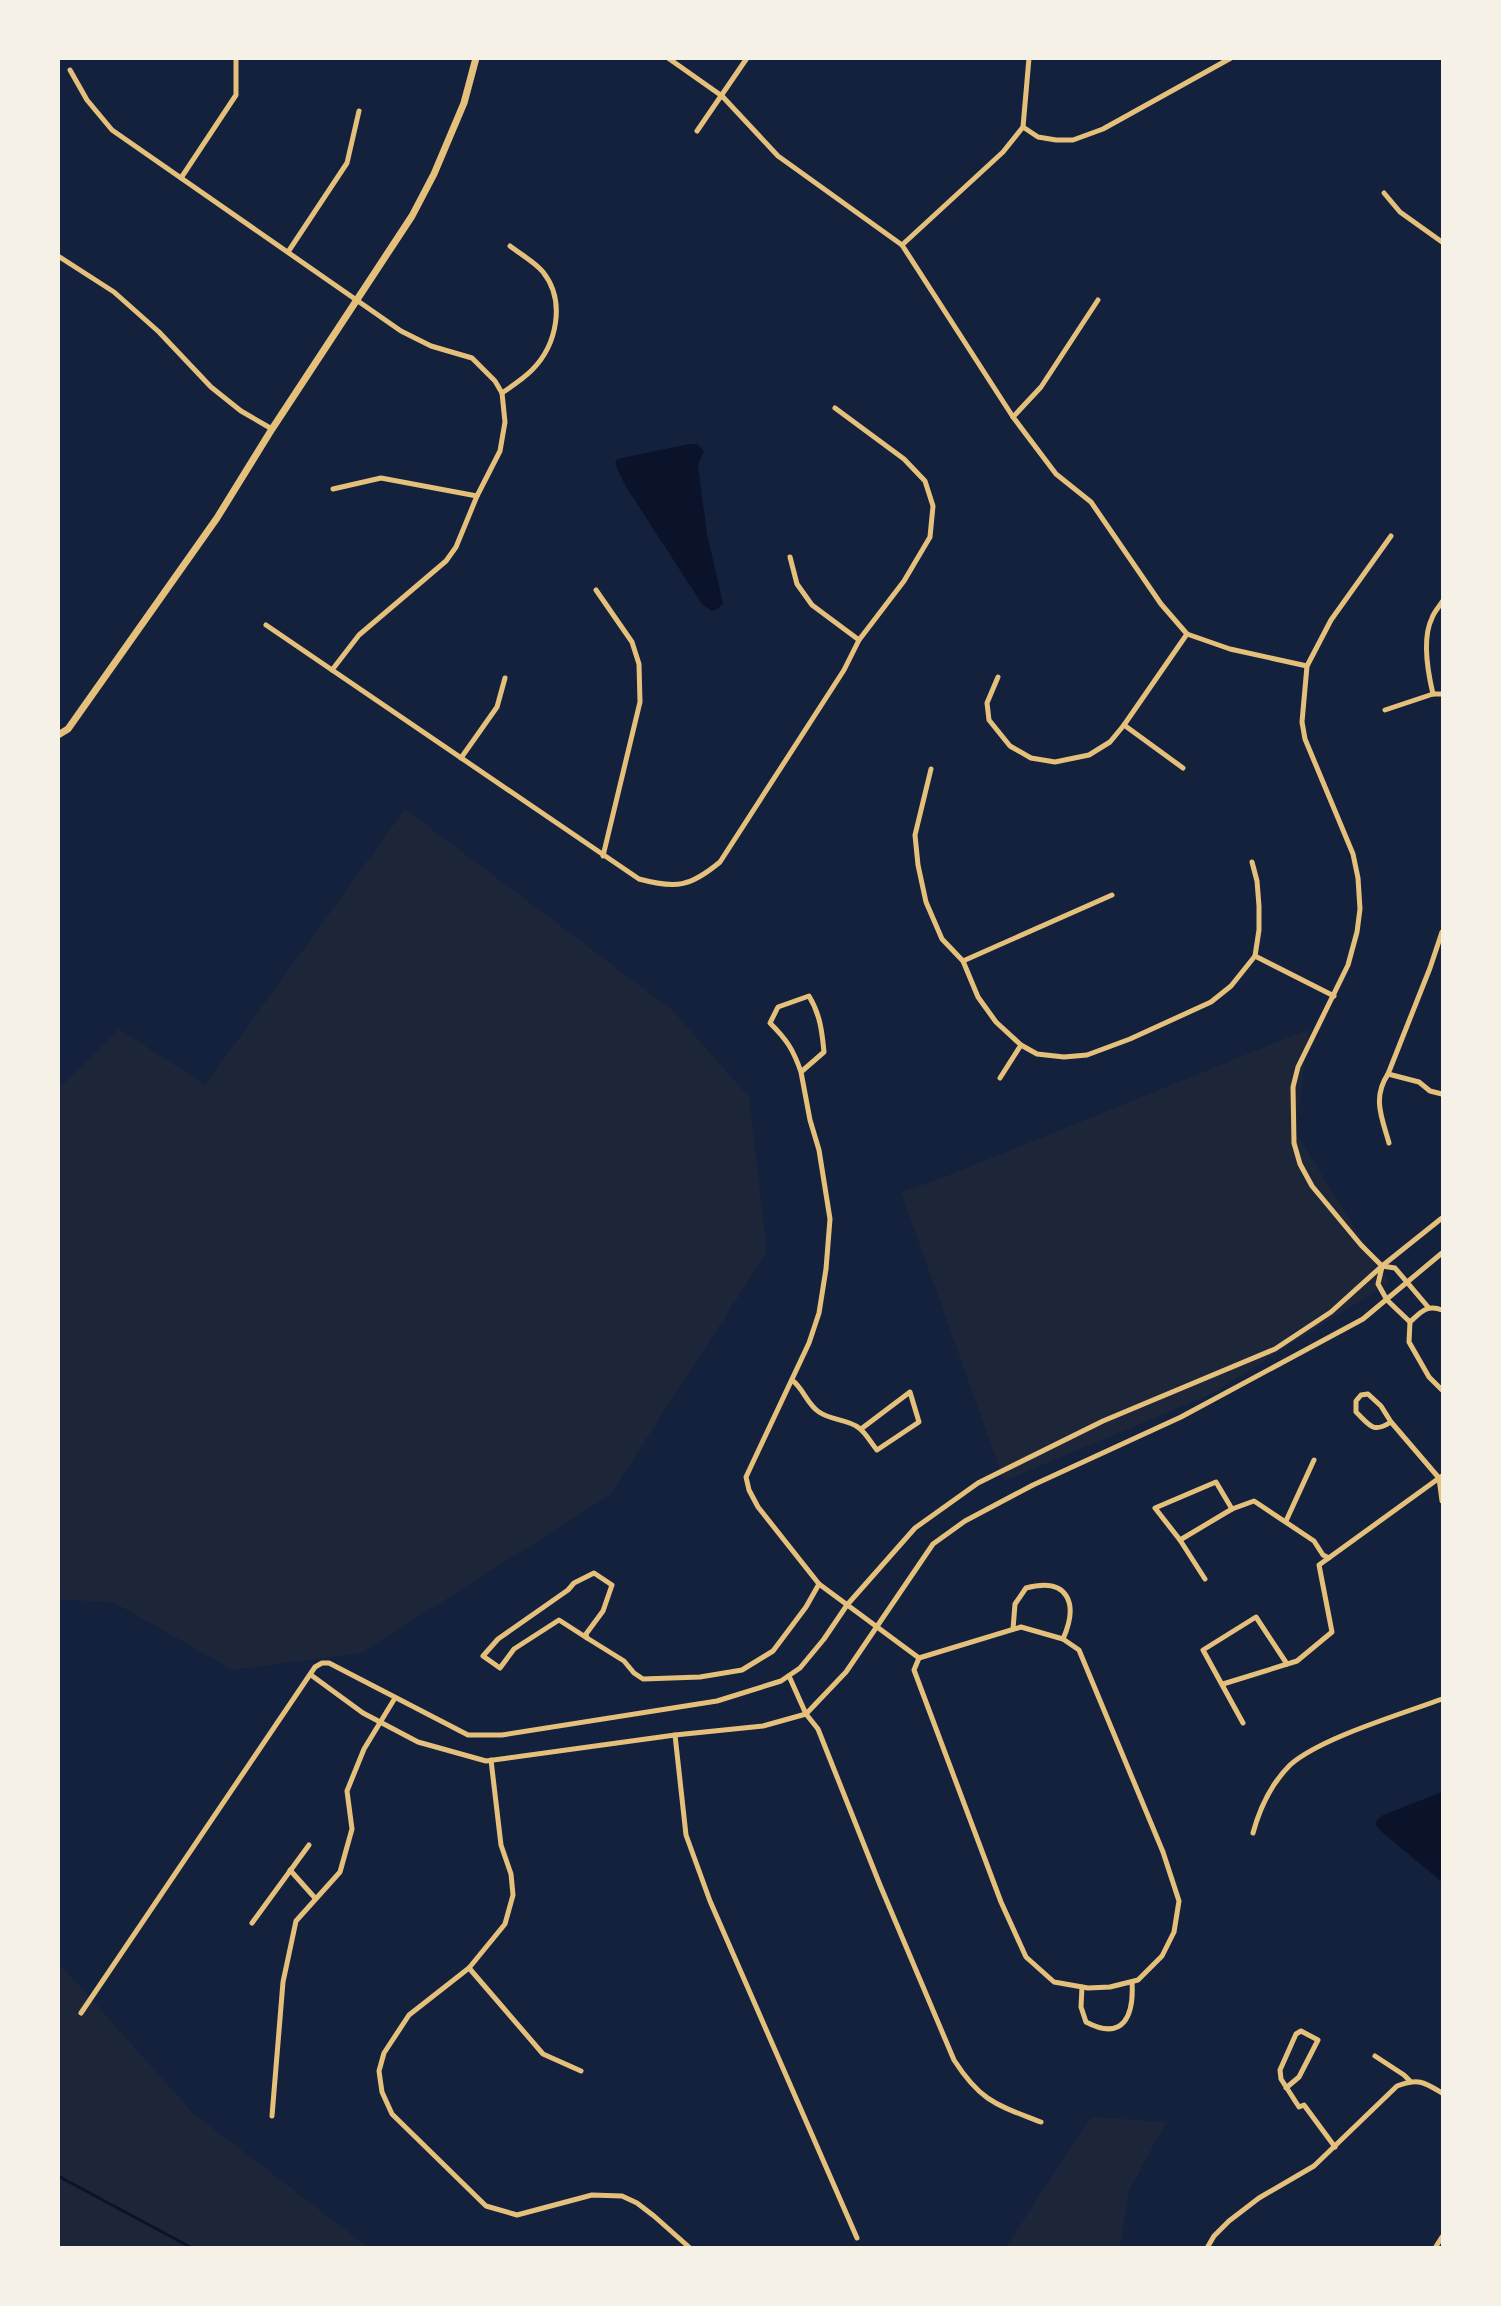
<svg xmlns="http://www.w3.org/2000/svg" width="1501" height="2306" font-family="'IBM Plex Sans',sans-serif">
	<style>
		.green { fill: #1d2539 }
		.water { fill: #0b132b }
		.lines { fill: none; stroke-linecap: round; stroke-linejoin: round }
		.stream { stroke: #0b132b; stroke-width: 3 }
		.minor { stroke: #e5c07b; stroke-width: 5 }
		.tertiary { stroke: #e5c07b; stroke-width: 7 }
	</style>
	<rect width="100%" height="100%" fill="#14213d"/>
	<g class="green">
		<path d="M405,809L672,1010L749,1097L767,1252L610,1495L361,1653L233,1670L115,1603L59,1599V1088L119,1029L205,1085Z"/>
		<path d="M1309,1029L1296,1133L1389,1283L1211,1394L1004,1481L901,1192L937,1180Z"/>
		<path d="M58,1962L193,2113L368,2247H59Z"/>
		<path d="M1091,2117L1166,2122L1129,2191L1120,2247H1006Z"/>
	</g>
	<g class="water">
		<path d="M689,444H697L704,451L698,465L702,496L707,534L723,603L718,609L712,611L702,604L626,487L615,464L617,459Z"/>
		<path d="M1442,1792V1882L1383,1833L1376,1826V1821L1383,1815Z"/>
	</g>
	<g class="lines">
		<path class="stream" d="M58,2176L192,2248"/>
		<g class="minor">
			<path d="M668,58L722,96L778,156L902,245L1013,417L1056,474L1091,502L1161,604L1187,634L1230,649L1307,666"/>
			<path d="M70,70L87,100L112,130L401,331L431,346L472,358L495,381L502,393L505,422L500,451L477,496L456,547L446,561L359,635L332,670"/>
			<path d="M1023,127L1038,137L1056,140H1073L1103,129L1231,58"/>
			<path d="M697,131L747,58"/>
			<path d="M181,178L236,95V58"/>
			<path d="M1384,193L1400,212L1442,242"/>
			<path d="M902,245L1003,152L1023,127L1029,58"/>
			<path d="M288,252L347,163L359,111"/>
			<path d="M58,256L114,292L159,332L211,387L241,411L272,429"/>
			<path d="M502,393C512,386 523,379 532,370C557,345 566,301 543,272C535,262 520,254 510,246"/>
			<path d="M1013,417L1041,387L1098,300"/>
			<path d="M333,489L381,478L477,496"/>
			<path d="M1391,536L1331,620L1307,666L1302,722L1305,739L1353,854L1358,878L1360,909L1357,932L1348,965L1298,1067L1293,1087L1294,1143L1300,1164L1312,1186L1361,1245L1382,1266L1395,1268L1428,1307"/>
			<path d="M790,557L797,584L812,605L859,640"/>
			<path d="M596,590L632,642L639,664L640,702L603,856"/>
			<path d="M266,625L639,879C676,889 690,887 720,862L844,670L859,640L904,581L930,537L933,506L925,481L904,459L835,408"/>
			<path d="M998,677L987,703L989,720L1010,746L1031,758L1055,762L1089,755L1110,742L1124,725L1187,634"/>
			<path d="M1433,694C1428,673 1422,638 1432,618C1434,612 1439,607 1442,602"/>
			<path d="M1385,710L1433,694H1442"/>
			<path d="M1124,725L1183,768"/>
			<path d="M461,758L497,707L505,678"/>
			<path d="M931,769L915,835L918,865L926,902L942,939L963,961L978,997L996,1022L1021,1045L1037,1054L1064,1057L1087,1055L1130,1039L1211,1002L1231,986L1255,956L1259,930V906L1257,881L1252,862"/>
			<path d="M1255,956L1334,996"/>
			<path d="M963,961L1112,895"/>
			<path d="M801,1072C793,1049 787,1040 770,1023L778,1007L809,996C820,1014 822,1031 824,1052L801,1072L810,1120L819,1150L830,1219L826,1269L819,1313L809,1343L746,1477L749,1490L758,1507L819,1584L919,1658L1021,1627L1063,1639L1079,1650L1163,1852L1179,1901L1174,1932L1162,1956L1138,1980L1110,1987L1088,1988L1054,1982L1026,1957L1001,1902L914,1670L919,1658"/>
			<path d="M1388,1074L1419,1082L1430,1091L1442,1094"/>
			<path d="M1000,1078L1021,1045"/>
			<path d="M1389,1143C1382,1118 1372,1098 1388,1074L1430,968L1442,932"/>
			<path d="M1382,1267L1378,1284L1387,1300L1410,1322"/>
			<path d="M1442,1310C1427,1304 1421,1312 1410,1322L1409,1342L1429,1377L1442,1390"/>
			<path d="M792,1380C803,1388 807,1404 819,1412C832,1421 848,1419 859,1428C866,1433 871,1443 877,1450L919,1422L910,1392L861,1429"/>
			<path d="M1391,1422C1372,1434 1370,1425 1356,1412V1401L1361,1395L1368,1394L1381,1406L1391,1422L1439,1478L1442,1501"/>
			<path d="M1286,1521L1314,1460"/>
			<path d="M1180,1540L1232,1509L1254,1501L1314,1541L1323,1555L1329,1558"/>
			<path d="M594,1573L612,1585L603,1611L586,1634L587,1638L559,1620L514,1649L500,1668L483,1656L498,1639L568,1590L574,1583Z"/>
			<path d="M1205,1579L1180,1540L1155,1508L1216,1482L1232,1509"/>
			<path d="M1013,1629L1015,1604L1026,1588C1068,1577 1079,1603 1063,1639"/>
			<path d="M587,1638L624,1661L634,1673L643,1679L700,1677L742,1670L773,1651L806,1607L819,1584"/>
			<path d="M311,1675L363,1713L418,1742L486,1761L675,1735L763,1726L806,1714L846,1672L933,1544L965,1521L1033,1485L1181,1417L1363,1319L1442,1253"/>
			<path d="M789,1676L806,1714L818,1729L880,1885L954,2060C981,2102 997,2105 1041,2122"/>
			<path d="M1223,1684L1297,1661L1332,1632L1319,1565L1442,1476"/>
			<path d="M1243,1723L1203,1650L1256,1617L1287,1664"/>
			<path d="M675,1735L686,1835L710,1901L857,2238"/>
			<path d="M491,1760L501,1845L511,1874L513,1895L505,1924L469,1968L409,2015L384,2053L379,2071L382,2092L392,2114L486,2206L517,2215L592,2195L622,2196L637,2203L654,2216L690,2248"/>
			<path d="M1253,1833C1260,1807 1271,1784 1290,1765C1320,1738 1402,1714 1442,1699"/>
			<path d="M290,1870L315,1898"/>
			<path d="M252,1923L309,1845"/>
			<path d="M469,1968L543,2054L581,2071"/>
			<path d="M1082,1987L1081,2007L1086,2022C1124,2042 1134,2015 1132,1982"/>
			<path d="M81,2013L315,1667L322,1663H329L468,1735H502L717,1701L781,1681L800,1668L824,1639L847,1605L915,1528L978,1483L1103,1421L1275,1349L1331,1312L1382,1266L1442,1218"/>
			<path d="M1375,2056L1404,2075L1410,2081"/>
			<path d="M1286,2088L1299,2077L1318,2040L1301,2031L1296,2034L1280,2070L1281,2079L1299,2107L1304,2105L1335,2147"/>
			<path d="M272,2116L283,1982L296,1921L340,1872L352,1829L347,1791L364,1749L395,1698"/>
			<path d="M1207,2248L1214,2236L1229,2221L1259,2198L1314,2166L1397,2086C1419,2078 1424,2082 1442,2093"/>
			<path d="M1435,2248L1442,2237"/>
		</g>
		<path class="tertiary" d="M58,735L68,729L217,518L272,429L412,216L434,174L464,103L476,58"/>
	</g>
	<rect width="1501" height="2306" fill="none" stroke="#f6f1e7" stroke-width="120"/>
</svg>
